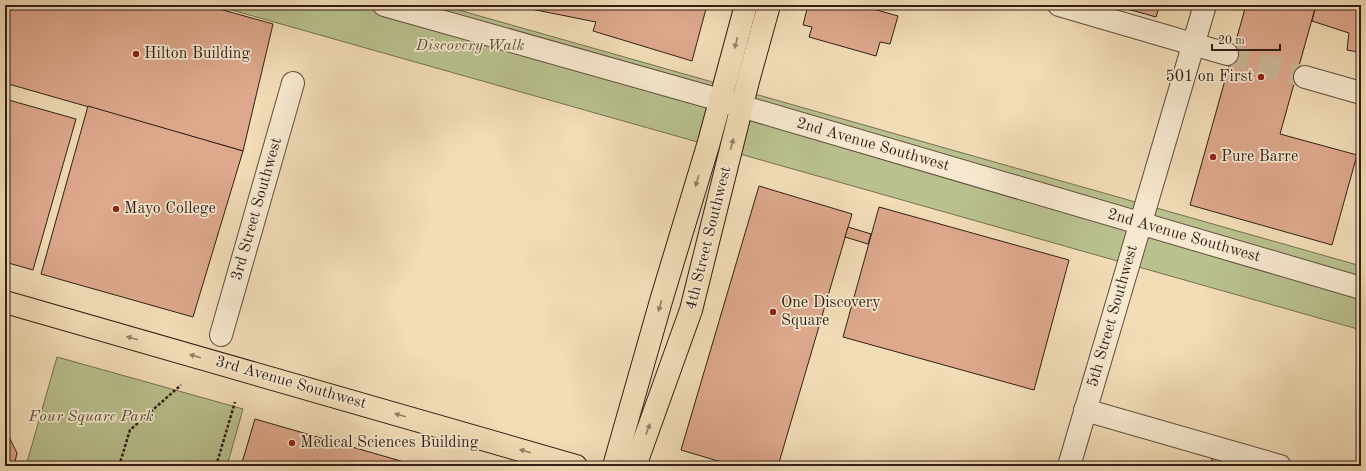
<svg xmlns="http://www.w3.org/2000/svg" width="1366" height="471" font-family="'Old Standard TT',serif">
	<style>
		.green { fill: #b9c18f; stroke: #757053 }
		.building { fill: #dda88c; stroke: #311f17 }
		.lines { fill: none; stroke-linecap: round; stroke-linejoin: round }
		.minor-tunnel { stroke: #cbb797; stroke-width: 22; stroke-dasharray: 22 11; stroke-linecap: butt }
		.minor-casing { stroke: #614e3f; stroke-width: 24 }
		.major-casing { stroke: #311f17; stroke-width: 24 }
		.path { stroke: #311f17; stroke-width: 2.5; stroke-dasharray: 3 2; stroke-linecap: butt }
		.minor { stroke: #f7e9d0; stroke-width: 22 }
		.major { stroke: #f2ddb7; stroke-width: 22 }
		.oneway { fill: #927e67 }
		.poi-dot { fill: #8f2418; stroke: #f7e9d0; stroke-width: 1.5 }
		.labels { text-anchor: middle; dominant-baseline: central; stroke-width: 3.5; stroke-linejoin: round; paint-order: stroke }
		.park-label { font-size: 16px; font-style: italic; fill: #5a503b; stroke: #f7e9d0 }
		.poi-label { font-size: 16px; fill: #311f17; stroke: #f7e9d0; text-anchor: start }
		.street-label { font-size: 16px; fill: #311f17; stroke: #f7e9d0 }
	</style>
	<rect width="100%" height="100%" fill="#f2ddb7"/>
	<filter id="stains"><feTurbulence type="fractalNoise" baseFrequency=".005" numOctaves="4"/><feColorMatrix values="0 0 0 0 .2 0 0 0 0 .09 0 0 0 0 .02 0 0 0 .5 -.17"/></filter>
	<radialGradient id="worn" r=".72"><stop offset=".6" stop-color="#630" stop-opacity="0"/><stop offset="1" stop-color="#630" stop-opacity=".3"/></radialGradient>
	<g class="green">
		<path d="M214,5H441L1361,266V330Z"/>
		<path d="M57,357L243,409L227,466H26Z"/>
	</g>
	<g class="building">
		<path d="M5,5H205L273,24L243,151L5,83Z"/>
		<path d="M511,5H707L692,61L593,31L596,22Z"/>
		<path d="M808,5H859L898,16L890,44L880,42L876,56L809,37L812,27L803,25Z"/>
		<path d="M1113,5H1160L1156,17Z"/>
		<path d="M1246,5H1316L1280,134L1357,155L1332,245L1190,205Z"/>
		<path d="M1316,5H1361V61L1358,52L1347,50L1349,33L1312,21Z"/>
		<path d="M5,99L76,119L33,270L5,262Z"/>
		<path d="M88,106L243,151L193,317L41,274Z"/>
		<path d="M759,186L852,214L778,466H735L681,450Z"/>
		<path d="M879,207L1069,260L1034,390L843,337Z"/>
		<path d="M848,227L871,234L868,244L845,237Z"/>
		<path d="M255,419L418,466H241Z"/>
		<path d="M5,429L17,453L14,466H5Z"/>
		<path d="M1215,448L1243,466H1210Z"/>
	</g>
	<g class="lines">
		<path class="minor-tunnel" d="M1227,54L1305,77"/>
		<defs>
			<g id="minor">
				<path d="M384,5L720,100L1361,288"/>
				<path d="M1059,5L1227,54"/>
				<path d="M1305,77L1361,93"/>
				<path d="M221,335L293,83"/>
				<path d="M1085,410L1280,466"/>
				<path d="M1069,466L1205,5"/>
			</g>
			<g id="major">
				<path d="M5,302L576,466"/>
				<path d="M614,466L661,301L709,142L746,5"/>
				<path d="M635,466L691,310L748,81L769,5"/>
			</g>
		</defs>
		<use href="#minor" class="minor-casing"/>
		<use href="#major" class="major-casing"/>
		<g class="path">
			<path d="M119,466L130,430L181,385"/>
			<path d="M216,466L235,402"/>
		</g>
		<use href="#minor" class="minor"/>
		<use href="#major" class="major"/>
	</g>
	<defs><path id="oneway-solid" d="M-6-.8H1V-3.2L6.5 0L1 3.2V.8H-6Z"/></defs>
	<g class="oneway">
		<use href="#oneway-solid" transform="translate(736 43) rotate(105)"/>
		<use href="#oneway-solid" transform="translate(732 144) rotate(-75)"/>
		<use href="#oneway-solid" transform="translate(697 181) rotate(107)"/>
		<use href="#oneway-solid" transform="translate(660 306) rotate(106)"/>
		<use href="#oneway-solid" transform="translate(132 338) rotate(-164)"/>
		<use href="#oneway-solid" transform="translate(195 356) rotate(-164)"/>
		<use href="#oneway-solid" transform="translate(400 415) rotate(-164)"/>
		<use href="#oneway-solid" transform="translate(648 429) rotate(-70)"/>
		<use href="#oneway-solid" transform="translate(525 451) rotate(-164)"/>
	</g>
	<g class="poi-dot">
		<circle cx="136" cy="54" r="4"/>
		<circle cx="1261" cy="77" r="4"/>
		<circle cx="1213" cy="157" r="4"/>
		<circle cx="116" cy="209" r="4"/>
		<circle cx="773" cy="312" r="4"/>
		<circle cx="292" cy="443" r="4"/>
	</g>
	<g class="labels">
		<g class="park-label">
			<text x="470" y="46">Discovery Walk</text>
			<text x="91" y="417">Four Square Park</text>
		</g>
		<g class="poi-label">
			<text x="144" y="54">Hilton Building</text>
			<text x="1253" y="77" text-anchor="end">501 on First</text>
			<text x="1221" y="157">Pure Barre</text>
			<text x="124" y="209">Mayo College</text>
			<text x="781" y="303">One Discovery<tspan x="781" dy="18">Square</tspan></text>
			<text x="300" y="443">Medical Sciences Building</text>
		</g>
		<g class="street-label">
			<text transform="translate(873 145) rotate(16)">2nd Avenue Southwest</text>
			<text transform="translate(257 209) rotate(-74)">3rd Street Southwest</text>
			<text transform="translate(1184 236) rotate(16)">2nd Avenue Southwest</text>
			<text transform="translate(709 238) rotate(-76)">4th Street Southwest</text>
			<text transform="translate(1113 316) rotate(-74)">5th Street Southwest</text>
			<text transform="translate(291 383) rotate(16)">3rd Avenue Southwest</text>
		</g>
	</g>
	<rect width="1366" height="471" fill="none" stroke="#f2ddb7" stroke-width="20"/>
	<rect x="6" y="6" width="1354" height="459" fill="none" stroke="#311f17" stroke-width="2"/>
	<rect x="10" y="10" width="1346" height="451" fill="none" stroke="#311f17"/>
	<path d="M1212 44v6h68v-6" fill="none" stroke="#311f17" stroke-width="2"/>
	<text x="1218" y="44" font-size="12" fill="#311f17" stroke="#f7e9d0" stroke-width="3" paint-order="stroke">20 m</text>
	<rect width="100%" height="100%" filter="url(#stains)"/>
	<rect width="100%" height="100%" fill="url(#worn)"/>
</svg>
